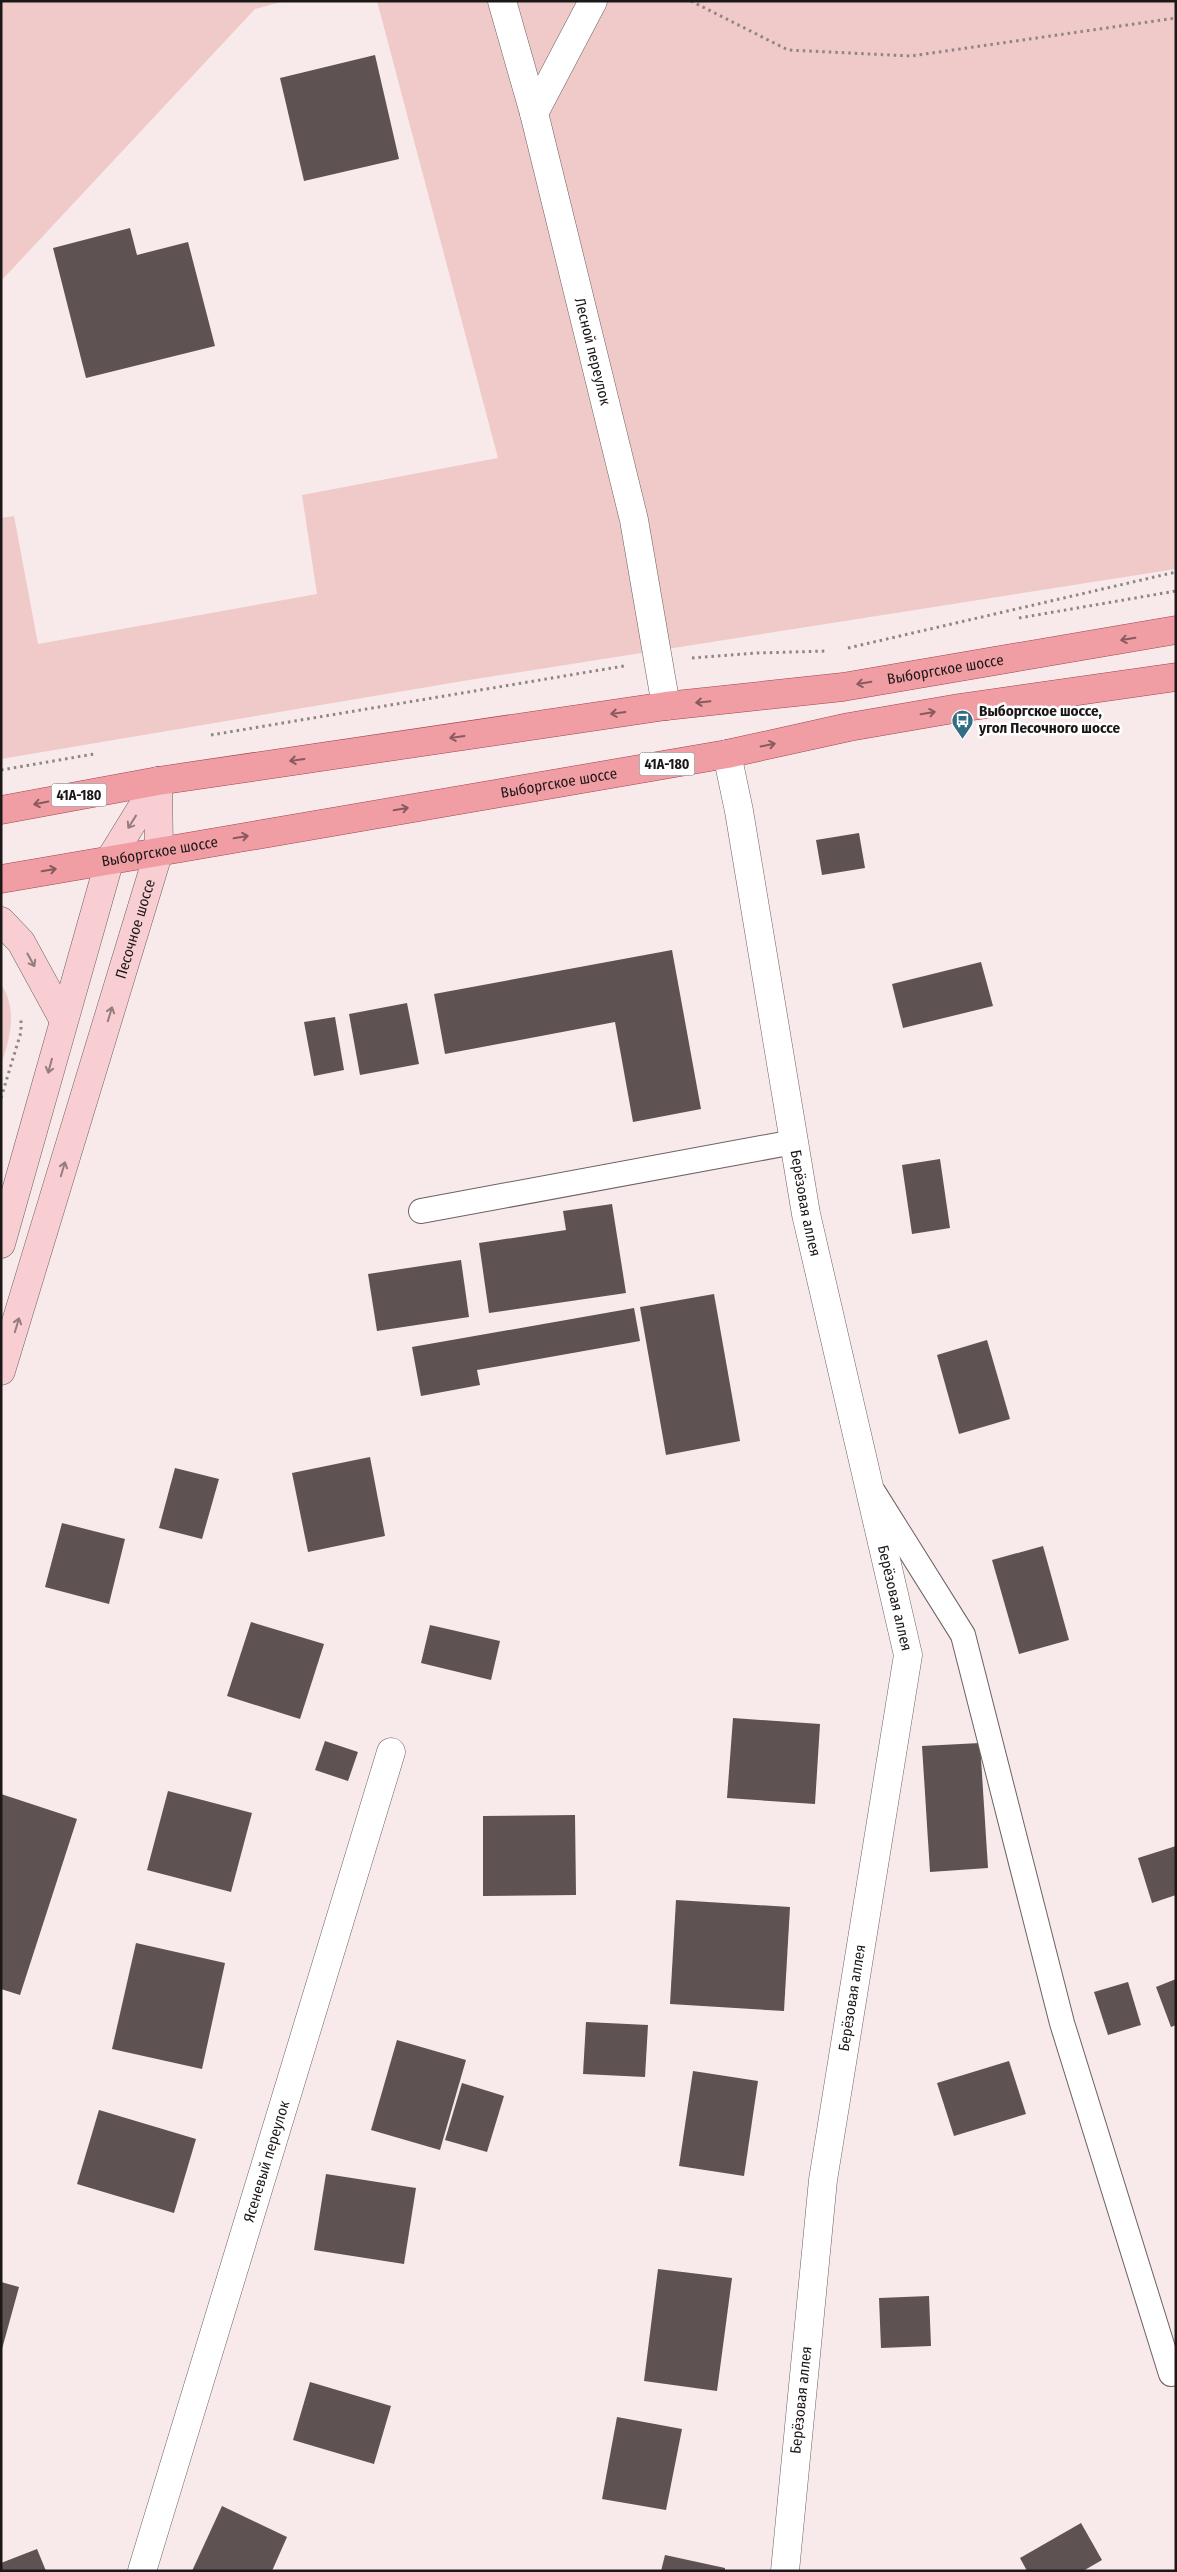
<svg xmlns="http://www.w3.org/2000/svg" width="1177" height="2572" font-family="'Fira Sans Condensed',sans-serif">
	<style>
		.green { fill: #f0c9c9 }
		.building { fill: #5e5252 }
		.lines { fill: none; stroke-linecap: round; stroke-linejoin: round }
		.lane-casing { stroke: #6d6161; stroke-width: 26 }
		.street-casing { stroke: #6d6161; stroke-width: 29 }
		.secondary-casing { stroke: #6d6161; stroke-width: 29 }
		.primary-casing { stroke: #a0444c; stroke-width: 29 }
		.path { stroke: #8f8585; stroke-width: 3; stroke-dasharray: 2.5 4; stroke-linecap: butt }
		.lane { stroke: #fff; stroke-width: 24 }
		.street { stroke: #fff; stroke-width: 28 }
		.secondary { stroke: #f8ced2; stroke-width: 28 }
		.primary { stroke: #f19da4; stroke-width: 28 }
		.oneway { stroke: #875a5e }
		.oneway2 { stroke: #957c7e }
		.labels { text-anchor: middle; dominant-baseline: central; stroke-width: 5; stroke-linejoin: round; paint-order: stroke }
		.shield { fill: #fff; stroke: #615d5d; stroke-width: 1 }
		.shield-label { font-size: 14px; font-weight: bold; fill: #1d1818 }
		.street-label { font-size: 15px; fill: #1d1818; stroke: #fff }
		.poi-label { font-size: 15px; font-weight: bold; fill: #1d1818; stroke: #fff; text-anchor: start }
	</style>
	<rect width="100%" height="100%" fill="#f8eaea"/>
	<g class="green">
		<path d="M1,1H285L255,9L1,281Z"/>
		<path d="M377,1H1176V569L469,680L1,759V518L14,516L38,644L317,594L302,495L498,458Z"/>
		<path d="M1,984C18,1010 10,1038 1,1065Z"/>
	</g>
	<g class="building">
		<path d="M375,55L399,159L304,181L280,78Z"/>
		<path d="M130,228L137,255L188,242L215,346L86,378L53,248Z"/>
		<path d="M859,833L865,868L822,875L816,840Z"/>
		<path d="M672,950L701,1109L633,1122L615,1022L445,1054L434,994Z"/>
		<path d="M981,962L993,1006L903,1028L892,984Z"/>
		<path d="M407,1003L419,1064L360,1075L349,1014Z"/>
		<path d="M335,1017L344,1070L314,1076L304,1022Z"/>
		<path d="M940,1159L950,1228L912,1234L902,1165Z"/>
		<path d="M612,1204L626,1293L489,1313L479,1243L566,1230L563,1211Z"/>
		<path d="M461,1260L469,1317L377,1331L368,1274Z"/>
		<path d="M714,1294L740,1441L666,1455L640,1307Z"/>
		<path d="M634,1308L640,1341L477,1370L480,1385L421,1396L412,1347Z"/>
		<path d="M987,1340L1010,1419L959,1434L937,1355Z"/>
		<path d="M370,1457L385,1536L308,1552L292,1473Z"/>
		<path d="M175,1468L219,1479L202,1539L159,1528Z"/>
		<path d="M62,1523L125,1539L109,1604L45,1587Z"/>
		<path d="M1043,1546L1069,1640L1019,1654L992,1560Z"/>
		<path d="M251,1622L324,1644L300,1719L227,1696Z"/>
		<path d="M430,1625L500,1641L491,1680L421,1663Z"/>
		<path d="M733,1718L820,1724L815,1804L727,1798Z"/>
		<path d="M325,1741L358,1752L348,1781L315,1770Z"/>
		<path d="M980,1743L988,1868L930,1872L922,1746Z"/>
		<path d="M168,1791L252,1813L231,1892L147,1870Z"/>
		<path d="M1,1794L77,1819L20,1995L1,1989Z"/>
		<path d="M575,1815L576,1895L483,1896V1816Z"/>
		<path d="M1176,1846V1895L1152,1903L1138,1858Z"/>
		<path d="M676,1900L790,1907L784,2011L670,2004Z"/>
		<path d="M136,1943L225,1963L202,2069L112,2049Z"/>
		<path d="M1176,1979V2025L1171,2027L1156,1987Z"/>
		<path d="M1128,1982L1141,2025L1108,2035L1094,1992Z"/>
		<path d="M586,2022L648,2025L645,2077L583,2074Z"/>
		<path d="M397,2040L466,2060L440,2150L371,2130Z"/>
		<path d="M1009,2061L1026,2114L954,2136L937,2083Z"/>
		<path d="M693,2071L758,2081L744,2176L679,2166Z"/>
		<path d="M462,2083L504,2096L487,2152L445,2140Z"/>
		<path d="M99,2110L196,2139L174,2213L77,2184Z"/>
		<path d="M326,2174L416,2188L404,2264L314,2250Z"/>
		<path d="M658,2269L732,2278L717,2391L644,2381Z"/>
		<path d="M1,2282L19,2287L2,2349H1Z"/>
		<path d="M929,2296L931,2346L881,2348L879,2298Z"/>
		<path d="M310,2382L391,2406L374,2464L293,2440Z"/>
		<path d="M617,2417L682,2429L666,2510L602,2499Z"/>
		<path d="M222,2506L287,2537L272,2571H192Z"/>
		<path d="M1081,2523L1102,2560L1083,2571H1027L1020,2558Z"/>
		<path d="M37,2549L46,2571H1V2563Z"/>
		<path d="M665,2555L725,2568V2571H661Z"/>
	</g>
	<g class="lines">
		<defs>
			<g id="lane">
				<path d="M421,1211L794,1142"/>
				<path d="M874,1493L963,1635L1062,2023L1171,2374L1176,2373"/>
			</g>
			<g id="street">
				<path id="s1" d="M502,1L534,113L634,520L666,706"/>
				<path d="M534,113L593,1"/>
				<path id="s2" d="M727,754L739,811L806,1214L908,1655L823,2180L785,2571"/>
				<path id="s3" d="M142,2571L391,1752"/>
			</g>
			<g id="secondary">
				<path d="M1,921L21,942L63,1019"/>
				<path d="M1,1244L110,859L158,781"/>
				<path id="s4" d="M1,1371L159,851L158,781"/>
			</g>
			<g id="primary">
				<path id="s5" d="M1,810L158,781L666,706L843,687L1176,630"/>
				<path id="s6" d="M1,879L727,754L849,727L959,708L1176,677"/>
			</g>
		</defs>
		<use href="#lane" class="lane-casing"/>
		<use href="#street" class="street-casing"/>
		<use href="#secondary" class="secondary-casing"/>
		<use href="#primary" class="primary-casing"/>
		<g class="path">
			<path d="M691,1L788,50L911,56L1176,18"/>
			<path d="M1019,618L1176,591"/>
			<path d="M848,648L1176,572"/>
			<path d="M692,658L757,653L828,651"/>
			<path d="M211,735L624,666"/>
			<path d="M1,770L94,754"/>
			<path d="M1,1098L21,1032V1018"/>
		</g>
		<use href="#lane" class="lane"/>
		<use href="#street" class="street"/>
		<use href="#secondary" class="secondary"/>
		<use href="#primary" class="primary"/>
	</g>
	<defs><path id="oneway-shaft" d="M-6 0H5M1.5-3L5.5 0L1.5 3" fill="none" stroke-width="1.6" stroke-linecap="round" stroke-linejoin="round" transform="scale(1.25)"/></defs>
	<g class="oneway">
		<use href="#oneway-shaft" transform="translate(1128 639) rotate(170)"/>
		<use href="#oneway-shaft" transform="translate(864 683) rotate(170)"/>
		<use href="#oneway-shaft" transform="translate(703 702) rotate(174)"/>
		<use href="#oneway-shaft" transform="translate(618 713) rotate(172)"/>
		<use href="#oneway-shaft" transform="translate(928 713) rotate(-10)"/>
		<use href="#oneway-shaft" transform="translate(457 737) rotate(172)"/>
		<use href="#oneway-shaft" transform="translate(768 745) rotate(-12)"/>
		<use href="#oneway-shaft" transform="translate(297 760) rotate(172)"/>
		<use href="#oneway-shaft" transform="translate(41 803) rotate(169)"/>
		<use href="#oneway-shaft" transform="translate(401 809) rotate(-10)"/>
		<use href="#oneway-shaft" transform="translate(241 837) rotate(-10)"/>
		<use href="#oneway-shaft" transform="translate(49 870) rotate(-10)"/>
	</g>
	<g class="oneway2">
		<use href="#oneway-shaft" transform="translate(132 822) rotate(122)"/>
		<use href="#oneway-shaft" transform="translate(31 960) rotate(61)"/>
		<use href="#oneway-shaft" transform="translate(110 1014) rotate(-73)"/>
		<use href="#oneway-shaft" transform="translate(50 1066) rotate(105)"/>
		<use href="#oneway-shaft" transform="translate(63 1169) rotate(-73)"/>
		<use href="#oneway-shaft" transform="translate(17 1325) rotate(-73)"/>
	</g>
	<defs>
		<symbol id="bus-pin" viewBox="-11 -11 22 30"><path d="M0 17L-7.5 6A9.5 9.5 0 1 1 7.5 6Z" fill="#326d85" stroke="#fff"/><path d="M-5-6H5V4H4V6H2V4H-2V6H-4V4H-5ZM-3.5-4V0h7V-4ZM-3.5 1.2v1.5H-2V1.2ZM2 1.2v1.5H3.5V1.2Z" fill="#fff"/></symbol>
	</defs>
	<g fill-rule="evenodd">
		<use href="#bus-pin" x="950" y="708" width="25" height="34"/>
	</g>
	<g class="labels">
		<g class="shield">
			<rect x="639.5" y="752.5" width="55" height="23" rx="4"/>
			<rect x="51.5" y="783.5" width="55" height="23" rx="4"/>
		</g>
		<g class="shield-label">
			<text x="667" y="764">41А-180</text>
			<text x="79" y="795">41А-180</text>
		</g>
		<g class="street-label">
			<text stroke="none"><textPath href="#s1" startOffset="362">Лесной переулок</textPath></text>
			<text stroke="none"><textPath href="#s5" startOffset="955">Выборгское шоссе</textPath></text>
			<text stroke="none"><textPath href="#s6" startOffset="566">Выборгское шоссе</textPath></text>
			<text stroke="none"><textPath href="#s6" startOffset="161">Выборгское шоссе</textPath></text>
			<text stroke="none"><textPath href="#s4" startOffset="462">Песочное шоссе</textPath></text>
			<text stroke="none"><textPath href="#s2" startOffset="456">Берёзовая аллея</textPath></text>
			<text stroke="none"><textPath href="#s2" startOffset="861">Берёзовая аллея</textPath></text>
			<text transform="translate(852 1998) rotate(-81)">Берёзовая аллея</text>
			<text stroke="none"><textPath href="#s3" startOffset="428">Ясеневый переулок</textPath></text>
			<text transform="translate(801 2400) rotate(-84)">Берёзовая аллея</text>
		</g>
		<g class="poi-label">
			<text x="979" y="711">Выборгское шоссе,<tspan x="979" dy="17">угол Песочного шоссе</tspan></text>
		</g>
	</g>
	<rect width="1177" height="2572" fill="none" stroke="#1d1818" stroke-width="5"/>
</svg>
